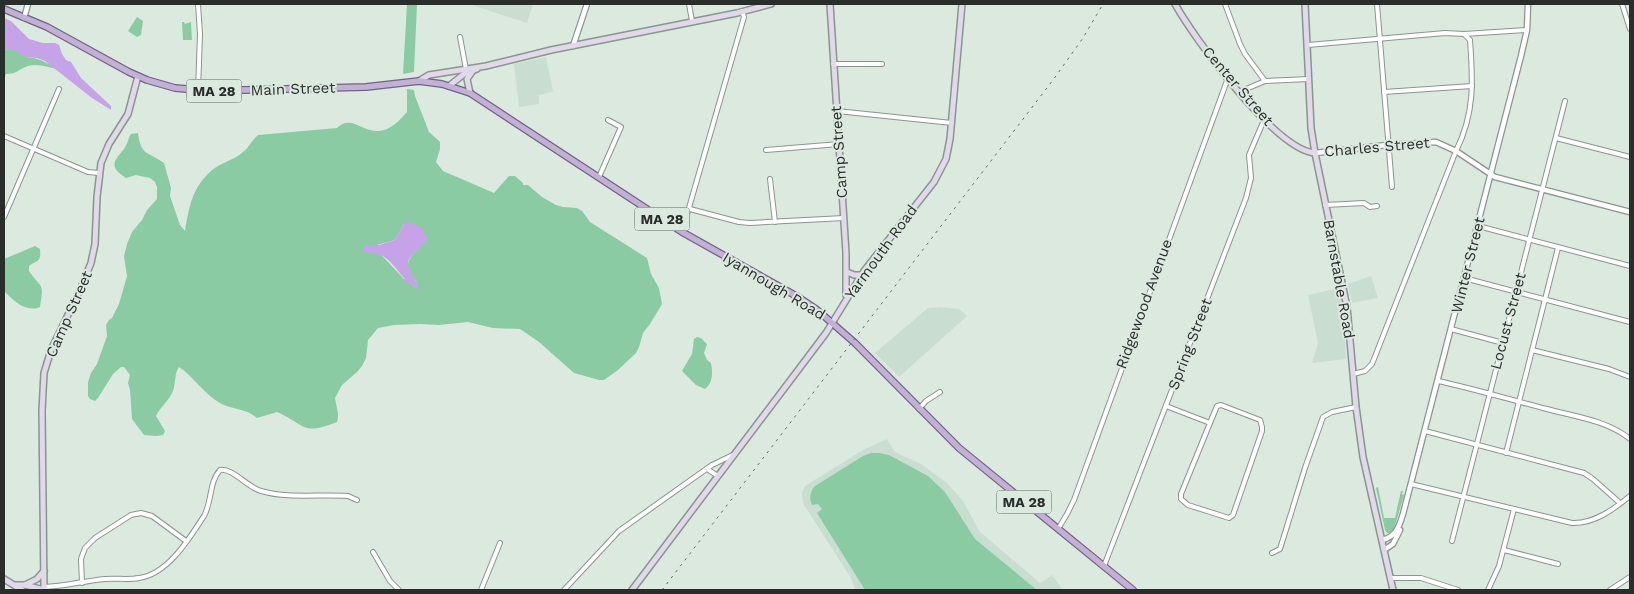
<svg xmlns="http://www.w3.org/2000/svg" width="1634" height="594" font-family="'Work Sans',sans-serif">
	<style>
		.built { fill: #c9ded1 }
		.green { fill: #8acba3; fill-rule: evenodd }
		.water { fill: #c6a3e8 }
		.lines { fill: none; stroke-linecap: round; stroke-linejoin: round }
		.minor-casing { stroke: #89968e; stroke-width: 6 }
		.tertiary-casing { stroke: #89968e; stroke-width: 7 }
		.secondary-casing { stroke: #89968e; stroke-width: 8 }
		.primary-casing { stroke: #736187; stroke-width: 8 }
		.minor { stroke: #fff; stroke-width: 4 }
		.tertiary { stroke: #fff; stroke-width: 4.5 }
		.secondary { stroke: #e1d8ea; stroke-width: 5 }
		.primary { stroke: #c3b0d5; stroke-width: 5.5 }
		.rail { stroke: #636b65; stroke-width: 1; stroke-dasharray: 2.5 5; stroke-linecap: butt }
		.labels { text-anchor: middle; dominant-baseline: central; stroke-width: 4; stroke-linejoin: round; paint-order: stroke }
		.shield { fill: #dbe9df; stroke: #5e6660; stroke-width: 1 }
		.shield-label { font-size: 14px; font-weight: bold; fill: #292e2a }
		.street-label { font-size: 15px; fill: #292e2a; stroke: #dbe9df }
	</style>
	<rect width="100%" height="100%" fill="#dbe9df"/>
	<g class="built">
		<path d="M469,4H533L527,23Z"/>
		<path d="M546,57L553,92L539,95V104L519,107L514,64Z"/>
		<path d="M1371,276L1378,298L1352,303L1348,284Z"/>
		<path d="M1339,288L1344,316L1346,359L1312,363L1318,343L1308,295Z"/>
		<path d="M940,307L959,309L967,316L899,377L875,353L928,308Z"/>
		<path d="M887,439L895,452L921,464L947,483L963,501L980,532L1040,583L1052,575L1063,590H855L851,578L804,505L802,497V492L805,486L863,450Z"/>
	</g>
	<g class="green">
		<path d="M407,4H417L414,72L403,74Z"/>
		<path d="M137,17L143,21L141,35L137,37L128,31Z"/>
		<path d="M182,22H184L185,24L191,22L192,40H183Z"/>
		<path d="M14,49L20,52L26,57C39,58 46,62 57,69C47,67 38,63 28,66C19,69 17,74 6,74L4,78V50Z"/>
		<path d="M407,89L414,90L415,96L429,132L440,142V149L436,162L443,171L494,193L509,176H515L523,183V185H528L542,197L556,205L563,207L577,208L582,211L590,222L647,258L651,274L659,288L662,304L650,324L643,333L639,347L636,353L618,370L604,380H599L574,373L539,342L520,329L493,328L468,322L439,325L420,324L394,325L378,328L368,340L366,358L362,366L357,372L342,385L335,398C336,407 340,414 337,422C302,436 306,425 277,412L257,418C246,408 232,410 220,403C204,394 194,377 179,367C174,374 176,383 173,391C169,401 160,407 156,416L165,431L163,435L156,436L144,435L132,419L130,390L128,383L130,375L124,367H121L113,374L98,398L95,401L90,399L88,396V382L91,373L97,364L107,336L106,325L109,320L112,318L119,304L127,276L124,256L127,244L132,232L142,220L147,210L157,199V187L155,182L150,178L136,175L126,178C109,167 113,162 124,149C128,144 128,138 131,134L138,133C141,156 147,151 164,163L171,188L170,196L180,225L185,231C189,207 192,188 211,171C220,163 233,160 242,153C249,148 252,140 258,135L337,128C350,114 363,132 378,131C390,131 400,120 407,112ZM404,224L424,243C411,256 399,264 417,282L404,279L373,246L395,240Z"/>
		<path d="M35,246L40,249C41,262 39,259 29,266V271C42,290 44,281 40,307C25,313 13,300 4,291V259Z"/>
		<path d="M697,337L701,338L707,344L704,353L707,360L711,363C713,373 713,383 705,389L696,385L682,371L692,354L694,339Z"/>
		<path d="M871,453H879L889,455L928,476L945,492L975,539L1037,590H865L817,513L822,509L818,504L812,505C809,498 810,491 815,486L863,456Z"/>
		<path d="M1378,487L1384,518H1395L1401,491H1403L1402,494L1404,495L1394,529L1390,534L1387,533L1385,530L1376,488Z"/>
	</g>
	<g class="water">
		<path d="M4,18L11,21L29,39L43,43H55L59,45L62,54L66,60L71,62L81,78L111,106V110L92,98L45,61L37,58L26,57C18,52 15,49 4,50Z"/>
		<path d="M407,222C417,223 426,230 427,240C410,261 399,256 418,284L417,289C403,282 394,261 381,255C376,253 369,253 364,252L363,248L365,245H379L395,240L404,224Z"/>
	</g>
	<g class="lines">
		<defs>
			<g id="minor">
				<path d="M198,4L200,34L198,90"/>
				<path d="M689,4L692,21"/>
				<path d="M1225,4L1240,44L1245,54L1265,81L1309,79"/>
				<path d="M1377,4L1392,187"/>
				<path d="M1622,4L1630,29"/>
				<path d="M460,37L466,69"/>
				<path d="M1308,45L1445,33L1464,34L1527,30"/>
				<path d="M833,64H882"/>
				<path d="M1239,92L1265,81"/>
				<path d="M1384,92L1472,86"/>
				<path d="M837,111L952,123"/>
				<path d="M4,136L88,172L99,173"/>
				<path d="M1556,138L1630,157"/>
				<path d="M766,150L839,144"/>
				<path d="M599,177L621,127L608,120"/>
				<path d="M770,179L775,222"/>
				<path d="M1325,205L1364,203L1370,207L1377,206"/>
				<path d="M690,209L739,222L750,223L844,218"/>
				<path d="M4,217L59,89"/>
				<path d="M1478,226L1630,266"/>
				<path d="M682,232L744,17L742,11"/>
				<path d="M1464,278L1630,322"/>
				<path d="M1451,329L1503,343"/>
				<path d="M1532,350L1609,369L1630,377"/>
				<path d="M1353,374L1365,371L1372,364L1456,151C1475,113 1473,81 1470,40L1464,34"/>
				<path d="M1438,381C1475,389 1511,400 1547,409C1576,417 1606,420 1630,439"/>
				<path d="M1166,406L1210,423L1181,494V499L1188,505L1229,518L1233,515L1262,431V427L1260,420L1221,405L1217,406L1210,423"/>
				<path d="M919,409L926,401L940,392"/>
				<path d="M1425,431L1584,473L1593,479L1620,503"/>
				<path d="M1506,453L1558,248"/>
				<path d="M707,469L718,476"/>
				<path d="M1411,484L1572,523C1594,524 1614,509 1630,496"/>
				<path d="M1058,529L1067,514L1074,500L1228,78"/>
				<path d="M1452,541L1565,101"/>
				<path d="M1504,550L1558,564"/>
				<path d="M373,552L390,581L399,590"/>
				<path d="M1272,553L1280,549L1305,468L1323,417L1332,412L1356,407"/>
				<path d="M1104,566L1246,198L1251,178L1249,155L1264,120"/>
				<path d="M1390,578H1421L1458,590"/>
				<path d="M82,583L81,559L85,548L95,538L131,515L141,513L152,516L186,541"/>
				<path d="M44,587C65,586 84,581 105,579C116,578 128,580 139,578C168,574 189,539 204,516C212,502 209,482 220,470C233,468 247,487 261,491C288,499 320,494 348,496L357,500"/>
				<path d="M481,590L500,543"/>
				<path d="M564,590L619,531L712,465L735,454"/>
				<path d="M1488,590L1499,566L1514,509"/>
				<path d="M1610,590L1630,577"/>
			</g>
			<g id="tertiary">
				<path d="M24,18L28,4"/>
				<path d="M573,46L587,4"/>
				<path d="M1315,153L1387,145L1436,142L1456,151L1495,177L1630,212"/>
				<path d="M1382,540C1396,537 1399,527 1403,514L1521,56L1527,30L1528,4"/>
				<path d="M1384,550L1393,544L1400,530"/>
			</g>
			<g id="secondary">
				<path d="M830,4L846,253V295"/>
				<path d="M1175,4C1194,38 1275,150 1315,153"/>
				<path d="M1305,4L1311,128L1315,153L1347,307L1356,407L1363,457L1393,590"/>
				<path d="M419,81L429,75L486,66L551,50L737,13L771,4"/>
				<path d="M449,86L464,74L477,69"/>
				<path d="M470,93L467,79L472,72"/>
				<path d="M847,272L854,275H861"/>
				<path d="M4,579L22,590"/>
				<path d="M16,585H25L44,590"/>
				<path d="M25,585L37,579L44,571"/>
				<path d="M44,590L42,411L44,373L51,350L80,290L91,263L95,244L97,197L101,163L109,144L128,114L138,76"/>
				<path d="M632,590L826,333L864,271L934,182L946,159L950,139L962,4"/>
			</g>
			<path id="primary" d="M4,9L47,27L129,72L147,80L175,88L198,90H241L366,87L419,81L442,84L470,93L682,232L798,297L816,309L855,343L959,448L1133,590"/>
		</defs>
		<use href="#minor" class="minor-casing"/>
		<use href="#tertiary" class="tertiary-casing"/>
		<use href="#secondary" class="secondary-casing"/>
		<use href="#primary" class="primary-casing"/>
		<use href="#minor" class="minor"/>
		<use href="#tertiary" class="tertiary"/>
		<use href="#secondary" class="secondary"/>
		<use href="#primary" class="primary"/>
		<path class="rail" d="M662,590L1053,80L1083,38L1103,4"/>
	</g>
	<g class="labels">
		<g class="shield">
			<rect x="186.5" y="79.5" width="55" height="23" rx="4"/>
			<rect x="634.5" y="207.5" width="55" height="23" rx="4"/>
			<rect x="996.5" y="490.5" width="55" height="23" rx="4"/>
		</g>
		<g class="shield-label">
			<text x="214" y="91">MA 28</text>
			<text x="662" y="219">MA 28</text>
			<text x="1024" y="502">MA 28</text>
		</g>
		<g class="street-label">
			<text transform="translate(1238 86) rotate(49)">Center Street</text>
			<text transform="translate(293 89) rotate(-2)">Main Street</text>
			<text transform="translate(1377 147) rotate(-5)">Charles Street</text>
			<text transform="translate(839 152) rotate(-94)">Camp Street</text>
			<text transform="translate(881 252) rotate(-54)">Yarmouth Road</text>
			<text transform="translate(1468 265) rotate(-76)">Winter Street</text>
			<text transform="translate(1339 279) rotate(80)">Barnstable Road</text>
			<text transform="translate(774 286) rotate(31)">Iyannough Road</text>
			<text transform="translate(1144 304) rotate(-70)">Ridgewood Avenue</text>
			<text transform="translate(69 314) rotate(-66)">Camp Street</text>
			<text transform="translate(1508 321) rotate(-75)">Locust Street</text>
			<text transform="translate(1190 344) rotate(-69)">Spring Street</text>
		</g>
	</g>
	<rect width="1634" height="594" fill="none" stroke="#292e2a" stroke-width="10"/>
</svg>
